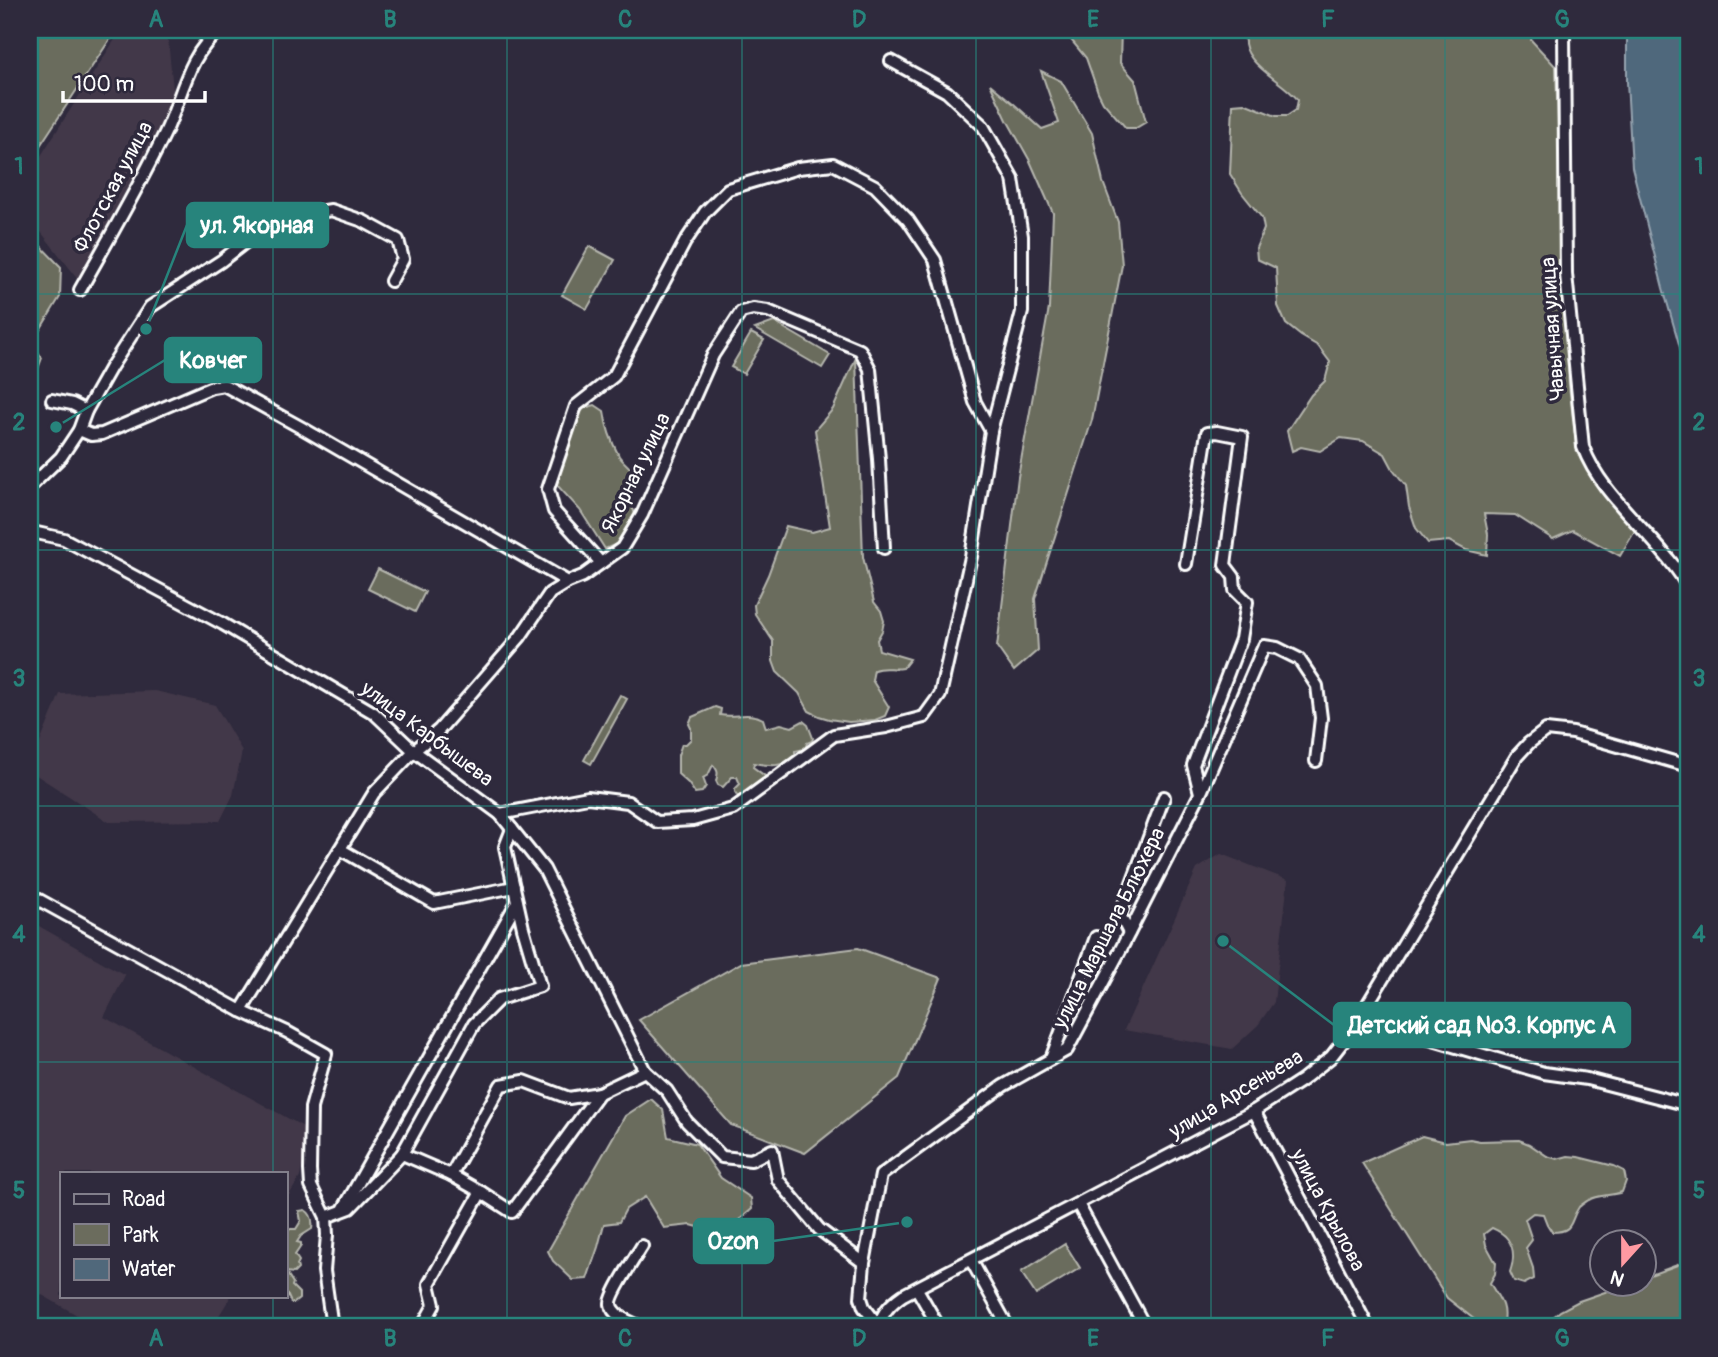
<svg xmlns="http://www.w3.org/2000/svg" width="1718" height="1357" font-family="Pangolin,sans-serif">
	<style>
		.built { fill: #433949 }
		.green { fill: #6b6c5d; stroke: #b5b6ae; stroke-width: 2 }
		.water { fill: #50687b; stroke: #96a4b0; stroke-width: 2 }
		.lines { fill: none; stroke-linecap: round; stroke-linejoin: round }
		.minor-casing { stroke: #fff; stroke-width: 16 }
		.minor { stroke: #2f2a3d; stroke-width: 10 }
		.grid { fill: none; stroke: #27847c; stroke-width: 2; stroke-opacity: 0.55 }
		.labels { text-anchor: middle; dominant-baseline: central; stroke-width: 7; stroke-linejoin: round; paint-order: stroke }
		.street-label { font-size: 21px; fill: #fff; stroke: #2f2a3d }
		.leader { fill: none; stroke: #27847c; stroke-width: 2.5 }
		.callout-dot { fill: #27847c; stroke: #2f2a3d; stroke-width: 2.5 }
		.callout { fill: #27847c; stroke: #27847c; stroke-width: 2.5 }
		.callout-label { font-size: 23px; text-anchor: middle; font-weight: bold; fill: #fff }
		.neatline { fill: none; stroke: #27847c; stroke-width: 2.5 }
		.grid-label { font-size: 23px; text-anchor: middle; font-weight: bold; fill: #27847c }
	</style>
	<rect width="100%" height="100%" fill="#2f2a3d"/>
	<filter id="ink" filterUnits="userSpaceOnUse"><feTurbulence type="fractalNoise" baseFrequency=".0143" numOctaves="2"/><feDisplacementMap in="SourceGraphic" scale="14" xChannelSelector="R" yChannelSelector="G"/><feConvolveMatrix kernelMatrix="1 2 1 2 8 2 1 2 1" color-interpolation-filters="sRGB"/></filter>
	<g filter="url(#ink)">
		<g class="built">
			<path d="M121,30H167L174,99L79,280L30,218V173Z"/>
			<path d="M155,691L215,705L242,751L233,795L220,821L109,822L30,771V767L60,694Z"/>
			<path d="M1221,854L1288,880L1274,1002L1258,1025L1232,1049L1124,1030L1197,869Z"/>
			<path d="M30,921L125,975L104,1017L309,1130L300,1177L285,1202V1173H61V1296H231L212,1327H98L30,1288Z"/>
		</g>
		<g class="green">
			<path d="M30,30H116L30,161Z"/>
			<path d="M1063,30H1121L1120,63L1135,80L1146,122L1136,128H1126L1103,102L1098,92L1086,58Z"/>
			<path d="M1246,30H1534L1531,40L1556,67L1562,258L1569,385L1577,452L1589,474L1636,529L1620,556L1573,530L1553,539L1515,515L1484,514L1488,534L1487,555L1466,550L1449,541L1428,543L1416,528L1409,507L1406,486L1393,469L1385,454L1363,441L1341,438L1320,451L1301,447L1292,451L1287,431L1311,395L1325,381L1330,362L1318,346L1301,336L1286,324L1278,306L1276,268L1257,259L1256,248L1264,229L1262,218L1242,193L1230,174L1233,104L1244,103L1276,116H1287L1296,110L1298,100C1282,79 1236,63 1246,30Z"/>
			<path d="M1041,71L1061,81L1092,133L1103,182L1118,222L1122,265L1092,420L1035,599L1038,650L1014,671L997,647L1018,477L1049,308L1053,213L1030,161L1007,120L990,84L1014,104L1042,129L1059,123Z"/>
			<path d="M30,235L61,267L60,297L32,343L42,358L30,390Z"/>
			<path d="M589,246L615,260L587,309L562,295Z"/>
			<path d="M774,322L830,355L822,368L755,329Z"/>
			<path d="M751,333L764,340L744,374L731,367Z"/>
			<path d="M856,358L863,557L874,602L881,611L884,621L882,631L877,640L879,650L910,659L903,668C892,670 884,666 874,670L872,680L889,707L885,716L875,720L849,722L829,719L819,716L809,711L799,693L777,672L773,661V641L755,614L754,605L768,575L786,526L812,532L830,527L815,430L833,409Z"/>
			<path d="M595,405L604,411C606,426 612,443 619,456C623,462 630,467 635,473L628,481L624,491L634,511L636,520L619,543L605,549L580,510L556,484L559,462L579,415L584,408Z"/>
			<path d="M378,569L425,592L415,612L368,589Z"/>
			<path d="M620,695L627,699L591,764L584,760Z"/>
			<path d="M715,707L721,709L720,715C734,718 750,711 763,719L766,728L781,724L792,727L803,721L808,725L813,738L812,741L807,743L805,749L795,751V756C782,768 770,766 754,763L753,767L769,779L739,798L735,792V789L740,784L737,777H732L723,787L718,785L716,781C718,774 719,771 713,765L708,775L703,778L706,786L702,792L695,793L688,783L678,774V755L682,744H686L691,739V728L689,724L692,717Z"/>
			<path d="M858,948L941,978L899,1078L805,1153L731,1125L639,1020L741,963Z"/>
			<path d="M651,1099L663,1110L668,1137L697,1144L721,1178L751,1198L752,1209L723,1234L691,1225L664,1228L645,1197L626,1209L619,1222L604,1224L598,1247L587,1279L573,1280L553,1261L548,1251L625,1116Z"/>
			<path d="M1422,1136L1446,1142L1470,1139L1480,1141L1519,1140L1529,1144L1547,1156L1557,1159L1568,1156L1578,1157L1614,1166L1624,1171L1626,1181L1622,1192C1612,1196 1596,1195 1589,1200C1588,1200 1580,1206 1579,1207C1569,1221 1575,1232 1552,1232L1547,1224L1543,1214L1533,1213L1525,1219L1532,1240L1526,1248L1533,1268L1534,1279L1524,1284L1514,1281L1510,1272C1517,1252 1512,1236 1492,1228L1484,1234L1486,1245L1496,1263L1495,1274L1490,1283C1498,1298 1506,1304 1503,1322L1497,1327H1484L1447,1298L1362,1163Z"/>
			<path d="M305,1210C312,1214 313,1222 312,1229L301,1236L297,1242L301,1243V1246L295,1255L299,1261L297,1265L298,1269L294,1273L286,1272L293,1283L292,1286L299,1293V1299L294,1303H291L287,1294H285V1232L290,1229H296L301,1221L299,1211Z"/>
			<path d="M1065,1244L1080,1268L1036,1295L1021,1272Z"/>
			<path d="M1688,1261V1327H1542L1560,1311L1579,1301L1628,1284H1644L1645,1277Z"/>
		</g>
		<path class="water" d="M1627,30H1688V363L1683,358L1663,288L1632,167L1627,82Z"/>
		<g class="lines">
			<defs>
				<g id="minor">
					<path d="M1564,30L1566,274L1583,447C1599,490 1638,521 1666,556C1674,566 1683,576 1688,588"/>
					<path d="M80,290C109,238 139,187 165,133C182,98 187,55 220,30"/>
					<path d="M52,400L72,404L86,411"/>
					<path d="M79,430L91,435L102,434L212,387L224,385L302,428L568,582"/>
					<path d="M30,487L61,457L79,430L86,411L111,367L150,307L221,261L256,234L291,219L307,214L331,210L363,221L398,240L403,259L391,281"/>
					<path d="M30,534L37,533L64,539L223,624L374,713L414,751L500,814L544,869L645,1071L667,1091L687,1122L722,1157L751,1160L772,1150L778,1180L819,1229L864,1263"/>
					<path d="M601,563L554,511L548,489L576,406L614,376L685,242L705,212L728,189L798,168L833,164L875,186L908,220L935,260L975,402L991,431"/>
					<path d="M1186,564L1207,433L1217,432L1242,437L1225,565L1234,577L1235,590L1247,602L1241,639L1193,765L1200,793"/>
					<path d="M500,814L588,797L628,802L657,822L693,820L733,809L834,735L886,727L924,717L940,695L971,557L991,431L1022,312V236L1013,179L983,126L947,92L891,61"/>
					<path d="M340,849L434,903L514,887"/>
					<path d="M30,895L241,1011L287,1032L326,1054L311,1108L310,1170L311,1186L326,1217L327,1235L324,1271L332,1327"/>
					<path d="M1129,933L1120,915L1164,797"/>
					<path d="M241,1011L374,793L414,751L439,730L520,637L550,593L568,582L583,576L622,548L642,515L713,355L741,312L753,309L768,311L860,350L870,369L879,459L884,548"/>
					<path d="M1352,1030L1406,1032L1544,1073L1587,1079L1688,1105"/>
					<path d="M1051,1059L1096,937"/>
					<path d="M1254,1111L1368,1327"/>
					<path d="M402,1154L474,1024L499,999L540,986L523,928L505,847L512,829"/>
					<path d="M451,1175L481,1192"/>
					<path d="M1078,1204L1145,1327"/>
					<path d="M344,1208L517,902"/>
					<path d="M326,1217L350,1208L402,1154L451,1175L501,1085L524,1081L569,1098L599,1093"/>
					<path d="M971,1260L1008,1327"/>
					<path d="M917,1289L939,1327"/>
					<path d="M878,1325L864,1307L861,1298L864,1263L881,1175L1003,1086L1067,1050L1122,947L1202,790L1264,646L1277,648L1299,659L1317,686L1321,718L1316,761"/>
					<path d="M422,1327L434,1305L429,1284L481,1192L512,1212L599,1093L645,1071"/>
					<path d="M641,1327C632,1323 612,1316 611,1304C610,1295 636,1256 642,1246"/>
					<path d="M878,1327C883,1312 890,1304 903,1295L1254,1111L1302,1080L1331,1057L1352,1030L1517,756L1529,743L1546,730L1573,733L1688,766"/>
				</g>
			</defs>
			<use href="#minor" class="minor-casing"/>
			<use href="#minor" class="minor"/>
		</g>
	</g>
	<path class="grid" d="M273,30V1173M507,30V1327M742,30V1327M976,30V1327M1211,30V1327M1445,30V1327M30,294H1688M30,550H1688M30,806H1688M30,1062H1688M273,1296V1327"/>
	<g class="labels">
		<g class="street-label">
			<text transform="translate(113 187) rotate(-62)">Флотская улица</text>
			<text transform="translate(1553 329) rotate(-94)">Чавычная улица</text>
			<text transform="translate(636 473) rotate(-64)">Якорная улица</text>
			<text transform="translate(427 734) rotate(37)">улица Карбышева</text>
			<text transform="translate(1109 928) rotate(-63)">улица Маршала Блюхера</text>
			<text transform="translate(1236 1094) rotate(-31)">улица Арсеньева</text>
			<text transform="translate(1328 1210) rotate(62)">улица Крылова</text>
		</g>
	</g>
	<path class="leader" d="M146 329L187 225M56 427L165 360M1223 941L1334 1025M907 1222L773 1241"/>
	<g class="callout-dot">
		<circle cx="146" cy="329" r="7"/>
		<circle cx="56" cy="427" r="7"/>
		<circle cx="1223" cy="941" r="7"/>
		<circle cx="907" cy="1222" r="7"/>
	</g>
	<g class="callout">
		<rect x="187" y="203" width="141" height="44" rx="7"/>
		<rect x="165" y="338" width="96" height="44" rx="7"/>
		<rect x="1334" y="1003" width="296" height="44" rx="7"/>
		<rect x="694" y="1219" width="79" height="44" rx="7"/>
	</g>
	<g class="callout-label">
		<text x="257" y="233">ул. Якорная</text>
		<text x="213" y="368">Ковчег</text>
		<text x="1482" y="1033">Детский сад №3. Корпус А</text>
		<text x="733" y="1249">Ozon</text>
	</g>
	<rect width="1718" height="1357" fill="none" stroke="#2f2a3d" stroke-width="77"/>
	<rect x="60" y="1172" width="228" height="126" fill="#2f2a3d" stroke="#827f8b" stroke-width="2"/>
	<rect x="74" y="1194" width="35" height="10" fill="#2f2a3d" stroke="#827f8b" stroke-width="2"/>
	<text x="122" y="1206" font-size="21" fill="#ffffff">Road</text>
	<rect x="74" y="1224" width="35" height="21" fill="#6b6c5d" stroke="#827f8b" stroke-width="2"/>
	<text x="122" y="1242" font-size="21" fill="#ffffff">Park</text>
	<rect x="74" y="1259" width="35" height="21" fill="#50687b" stroke="#827f8b" stroke-width="2"/>
	<text x="122" y="1276" font-size="21" fill="#ffffff">Water</text>
	<g transform="translate(1623 1263) rotate(201)"><circle r="33" fill="#2f2a3d" stroke="#827f8b" stroke-width="2"/>
	<path d="M0-5L12 26L0 18L-12 26Z" fill="#ff9aa2"/>
	<text y="-10" font-size="19" font-weight="bold" text-anchor="middle" fill="#ffffff">N</text>
	</g>
	<path d="M63 91v10h142v-10" fill="none" stroke="#ffffff" stroke-width="3.5"/>
	<text x="74" y="91" font-size="21" fill="#ffffff" stroke="#2f2a3d" stroke-width="5" paint-order="stroke">100 m</text>
	<rect x="38" y="38" width="1642" height="1280" class="neatline"/>
	<g class="grid-label">
		<text x="156" y="27">A</text>
		<text x="390" y="27">B</text>
		<text x="625" y="27">C</text>
		<text x="859" y="27">D</text>
		<text x="1093" y="27">E</text>
		<text x="1328" y="27">F</text>
		<text x="1562" y="27">G</text>
		<text x="19" y="174">1</text>
		<text x="1699" y="174">1</text>
		<text x="19" y="430">2</text>
		<text x="1699" y="430">2</text>
		<text x="19" y="686">3</text>
		<text x="1699" y="686">3</text>
		<text x="19" y="942">4</text>
		<text x="1699" y="942">4</text>
		<text x="19" y="1198">5</text>
		<text x="1699" y="1198">5</text>
		<text x="156" y="1346">A</text>
		<text x="390" y="1346">B</text>
		<text x="625" y="1346">C</text>
		<text x="859" y="1346">D</text>
		<text x="1093" y="1346">E</text>
		<text x="1328" y="1346">F</text>
		<text x="1562" y="1346">G</text>
	</g>
</svg>
